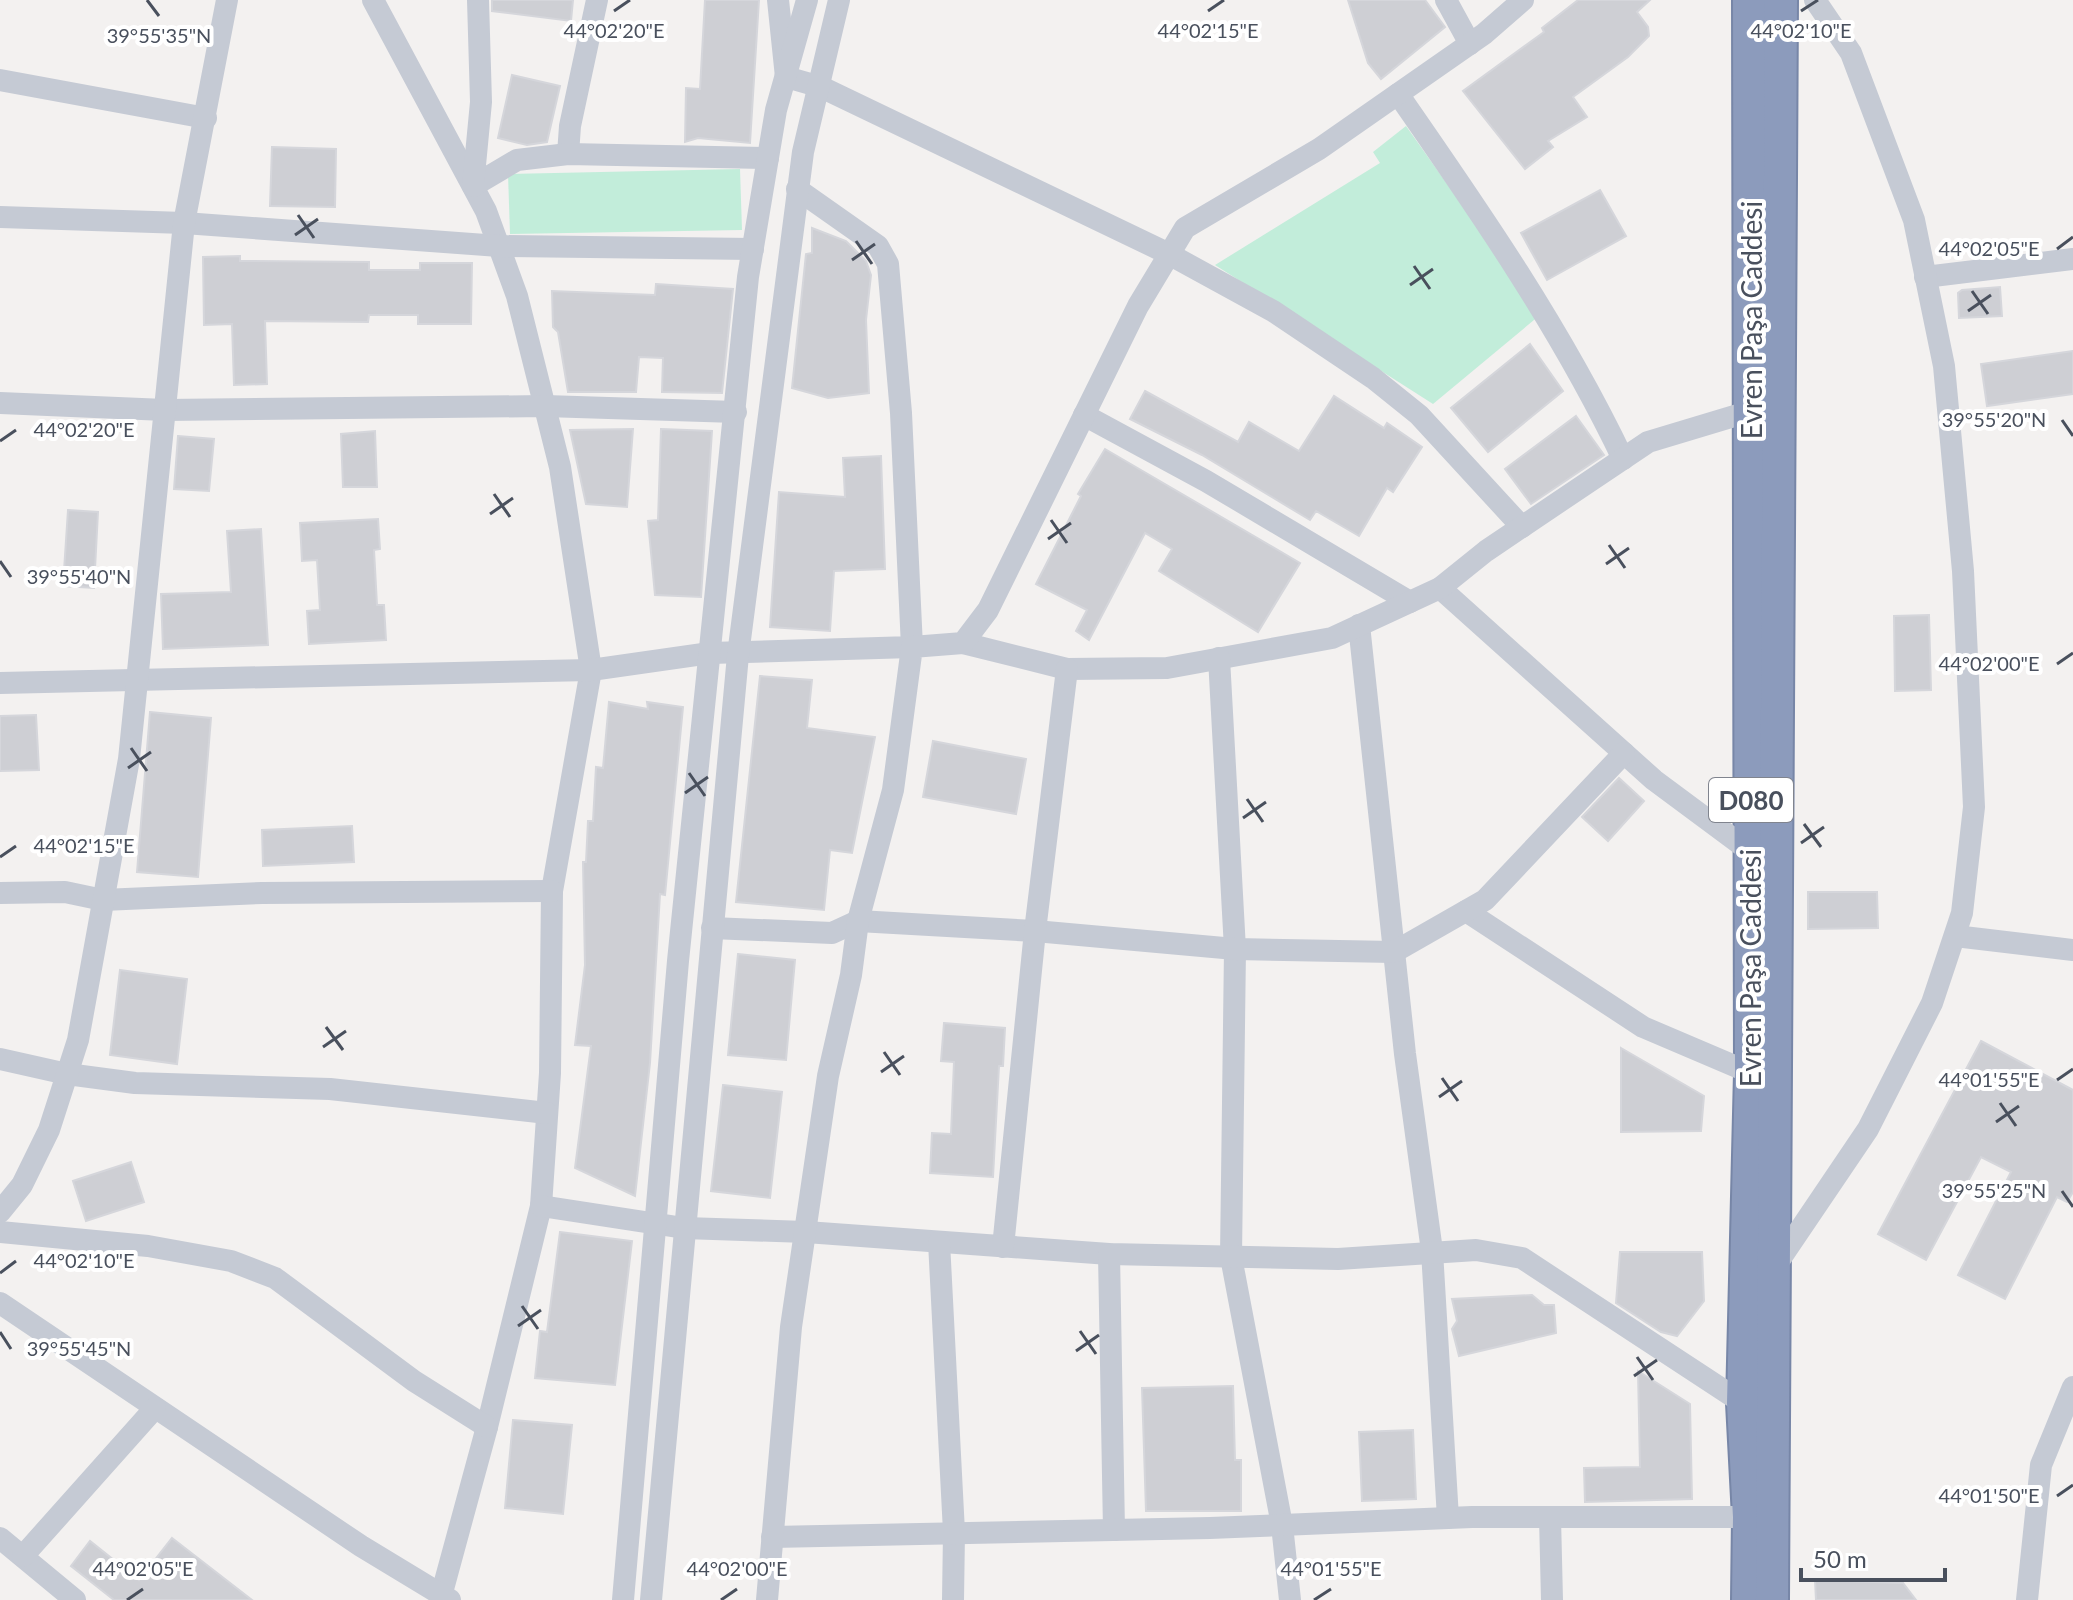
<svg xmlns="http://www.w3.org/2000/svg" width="2073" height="1600" font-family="Lato,sans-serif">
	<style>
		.green { fill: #c2edda }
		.building { fill: #cecfd4; stroke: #d5d6db; stroke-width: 2 }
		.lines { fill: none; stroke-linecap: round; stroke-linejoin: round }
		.highway-casing { stroke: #7786a7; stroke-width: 36 }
		.minor { stroke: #c5cad4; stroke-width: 22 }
		.highway { stroke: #8c9bbc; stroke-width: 32 }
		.ticks { fill: none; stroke: #49505d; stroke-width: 3 }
		.labels { text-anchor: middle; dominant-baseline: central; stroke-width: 8; stroke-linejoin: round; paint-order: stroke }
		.shield { fill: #fff; stroke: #80848e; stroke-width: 2 }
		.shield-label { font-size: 26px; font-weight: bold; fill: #49505d }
		.street-label { font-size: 28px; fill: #49505d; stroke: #fff }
		.ticks-label { font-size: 20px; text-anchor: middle; fill: #49505d; stroke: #fff; stroke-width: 8; stroke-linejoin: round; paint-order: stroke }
	</style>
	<rect width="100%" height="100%" fill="#f3f1f0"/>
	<g class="green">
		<path d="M1406,126L1540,315L1433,404L1215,265L1380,163L1373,152Z"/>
		<path d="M740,169L742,230L510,234L508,174Z"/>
	</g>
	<g class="building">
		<path d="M492,0H573L571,21L492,11Z"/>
		<path d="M705,0H759L750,143L698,138L685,142L686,88L700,89Z"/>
		<path d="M1348,0H1425L1445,27L1381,79L1368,63Z"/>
		<path d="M1578,0H1650L1637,12L1648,27L1649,36L1628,57L1573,97L1587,117L1548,141L1553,147L1525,169L1463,91L1544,32L1542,28Z"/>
		<path d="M512,75L560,86L547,142L527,145L498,138Z"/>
		<path d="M272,147L336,149L335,207L270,206Z"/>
		<path d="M1600,190L1626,236L1547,280L1521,233Z"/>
		<path d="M812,228L846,241L866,261L871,275L866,320L869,393L828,398L792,388L806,254L812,253Z"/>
		<path d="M240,256V261L369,262V270H420V263H472L471,324H418V315H369L368,322L265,321L267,384L234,385L232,324L204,325L203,257Z"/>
		<path d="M656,284L733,289L722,393L662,392L663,358L639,357L636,392H568L558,332L553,327L552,291L655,295Z"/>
		<path d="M2000,287L2002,316L1959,318L1958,293L1962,290Z"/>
		<path d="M1530,344L1563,391L1488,452L1451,408Z"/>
		<path d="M2073,351V394L1987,406L1981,364Z"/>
		<path d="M1145,391L1238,442L1249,422L1299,451L1334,396L1384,428L1387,423L1422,447L1393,492L1387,488L1359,536L1316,511L1310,520L1202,455L1130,419Z"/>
		<path d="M1576,416L1604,455L1531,504L1505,469Z"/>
		<path d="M633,429L627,507L586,504L570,430Z"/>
		<path d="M661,429L712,431L701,597L655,595L648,521L658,520Z"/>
		<path d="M375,431L377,487H343L341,434Z"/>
		<path d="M178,436L214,439L209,491L174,489Z"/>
		<path d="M1105,449L1300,563L1258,632L1159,571L1172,549L1145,533L1089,640L1076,631L1087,610L1036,584L1081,496L1078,494Z"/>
		<path d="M881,456L885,569L834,571L830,631L770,627L779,492L845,497L843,458Z"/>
		<path d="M68,510L98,512L94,588L63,586Z"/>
		<path d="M378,519L380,549L374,550L377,605H384L386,640L309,644L307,611L320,610L317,560L302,561L300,523Z"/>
		<path d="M261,529L268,645L163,649L161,594L231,592L227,531Z"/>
		<path d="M1929,615L1931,690L1895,691L1894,616Z"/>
		<path d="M760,676L812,680L807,728L875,737L852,853L830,850L824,910L736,902Z"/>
		<path d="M609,702L648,709L647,702L683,707L665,895L660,894L650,1063L635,1196L575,1168L591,1046L575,1045L585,965L583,862H586L588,821H593L596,767L603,768Z"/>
		<path d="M150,712L211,718L198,877L137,872Z"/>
		<path d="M36,715L39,770L0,771V716Z"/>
		<path d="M933,741L1026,759L1016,814L923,797Z"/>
		<path d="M1619,778L1644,801L1608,841L1582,817Z"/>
		<path d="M352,826L354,862L263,866L262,830Z"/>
		<path d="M1808,892H1877L1878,928L1808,929Z"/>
		<path d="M738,954L795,960L786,1060L728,1055Z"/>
		<path d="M120,970L187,979L177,1064L110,1055Z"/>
		<path d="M944,1023L1005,1028L1003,1066H999L993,1177L930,1173L932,1133L951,1134L954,1062L941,1061Z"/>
		<path d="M1981,1041L2073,1090V1192L2067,1202L2057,1197L2005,1299L1958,1275L2011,1172L1981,1157L1926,1260L1878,1234Z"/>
		<path d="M1621,1048L1704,1096L1701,1131L1621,1132Z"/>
		<path d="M723,1085L782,1092L770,1198L711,1191Z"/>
		<path d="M131,1162L144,1202L86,1221L73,1181Z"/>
		<path d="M560,1232L632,1241L615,1385L535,1378L540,1331L547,1332Z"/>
		<path d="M1620,1252H1702L1704,1301L1677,1336L1661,1332L1616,1303Z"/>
		<path d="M1532,1295L1544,1305H1554L1556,1333L1459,1356L1452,1329L1457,1321L1452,1299Z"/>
		<path d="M1638,1371L1690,1404L1692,1499L1585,1502L1584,1468L1640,1467Z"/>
		<path d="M1233,1386L1235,1460H1241V1511H1146L1142,1388Z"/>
		<path d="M513,1420L572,1425L563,1514L505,1508Z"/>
		<path d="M1413,1430L1416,1499L1362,1501L1359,1432Z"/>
		<path d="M172,1538L252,1600H114L71,1566L90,1541L139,1580Z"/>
		<path d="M1815,1580L1903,1583L1916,1600H1816Z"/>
	</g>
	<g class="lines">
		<defs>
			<g id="highway">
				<path d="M1748,1600L1749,1517L1743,1403L1751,1073L1749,0"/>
				<path d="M1772,1600L1781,0"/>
			</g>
		</defs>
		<use href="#highway" class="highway-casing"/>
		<g class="minor">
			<path d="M373,0L486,211L517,296L560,467L591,670L552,891L550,1073L541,1206L487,1427L440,1600"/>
			<path d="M778,0L786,77L821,87L1167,253L1273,311L1373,378L1419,415L1522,527"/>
			<path d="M1446,0L1470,44"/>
			<path d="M0,80L206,118"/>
			<path d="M1398,94C1480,212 1561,329 1623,459"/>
			<path d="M568,154L570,126L597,0"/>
			<path d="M473,186L517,160L568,154L768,158"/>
			<path d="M473,186L481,102L478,0"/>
			<path d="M0,217L184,223L499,246L753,249"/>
			<path d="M1925,277L2073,259"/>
			<path d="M0,403L165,410L545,406L736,412"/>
			<path d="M1084,415L1206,481L1410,602"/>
			<path d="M1440,588L1654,780L1751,852"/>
			<path d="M1359,625L1405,1054L1432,1251L1448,1518"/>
			<path d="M963,643L1067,669L1167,668L1332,638L1440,588L1486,551L1648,442L1751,411"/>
			<path d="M1219,658L1235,949L1231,1257L1282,1525L1290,1600"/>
			<path d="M0,683L591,670L710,653L912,647L901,413L888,264L878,246L797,189"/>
			<path d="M0,893L65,892L103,900L262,893L552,891"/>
			<path d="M1466,911L1643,1027L1751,1073"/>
			<path d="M712,928L832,933L858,921L1035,931L1235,949L1394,952L1485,900L1624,753"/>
			<path d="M1955,936L2073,950"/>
			<path d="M0,1059L67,1074L135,1083L330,1089L547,1113"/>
			<path d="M541,1206L684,1228L806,1232L1109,1254L1338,1259L1476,1250L1522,1258L1743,1403"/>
			<path d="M0,1212L22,1185L49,1130L78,1040L129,759L184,223L227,0"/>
			<path d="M0,1232L148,1246L231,1261L275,1278L414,1381L487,1427"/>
			<path d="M939,1242L954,1532L953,1600"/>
			<path d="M1003,1247L1035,931L1067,669"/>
			<path d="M1109,1254L1114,1530"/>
			<path d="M1774,1268L1868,1129L1932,1003L1962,913L1974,807L1963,571L1944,366L1914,220L1851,53L1815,0"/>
			<path d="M0,1303L361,1546L450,1600"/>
			<path d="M1550,1517L1552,1600"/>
			<path d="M772,1537L1210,1528L1472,1517H1749"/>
			<path d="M0,1538L75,1600"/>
			<path d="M23,1556L155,1408"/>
			<path d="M623,1600L678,961L748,277L776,110L807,0"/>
			<path d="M651,1600L738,655L803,152L839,0"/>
			<path d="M767,1600L791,1327L828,1076L851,975L858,921L893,790L912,647L963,643L988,610L1138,306L1185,228L1319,149L1484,34L1523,0"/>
			<path d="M2027,1600L2041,1465L2073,1387"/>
		</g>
		<use href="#highway" class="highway"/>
	</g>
	<path class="ticks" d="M147,0L159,16M614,11L630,0M1208,11L1224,0M1801,11L1818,0M298,215L314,238M295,235L318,219M856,241L872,264M2057,249L2073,237M852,260L875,244M1414,266L1430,289M1410,285L1433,269M1972,291L1988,314M1968,311L1991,295M2062,420L2073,436M0,441L16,430M494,494L510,517M490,514L513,498M1051,520L1067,543M1048,539L1071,523M1609,545L1625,568M0,561L11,577M1606,564L1629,548M2057,664L2073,653M131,748L147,771M128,768L151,752M689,773L705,796M685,793L708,777M1247,799L1263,822M1243,818L1266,802M1804,824L1821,847M1801,843L1824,827M0,857L16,846M326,1027L343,1050M323,1047L346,1031M884,1052L900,1075M881,1072L904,1056M1442,1078L1458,1101M2057,1080L2073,1069M1439,1097L1462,1081M2000,1103L2016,1126M1996,1122L2019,1106M2062,1191L2073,1207M0,1273L16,1261M522,1306L538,1329M518,1326L541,1310M1080,1331L1096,1354M0,1332L11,1349M1076,1351L1099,1335M1637,1357L1653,1380M1634,1376L1657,1360M2057,1496L2073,1485M127,1600L143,1589M721,1600L737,1589M1314,1600L1331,1589"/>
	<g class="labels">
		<rect class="shield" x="1709" y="778" width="84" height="44" rx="6"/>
		<g class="shield-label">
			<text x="1751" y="800">D080</text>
		</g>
		<g class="street-label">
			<text transform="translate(1751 320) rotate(-90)">Evren Paşa Caddesi</text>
			<text transform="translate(1750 968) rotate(-90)">Evren Paşa Caddesi</text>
		</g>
	</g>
	<g class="ticks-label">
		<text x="614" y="38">44°02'20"E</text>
		<text x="1208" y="38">44°02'15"E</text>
		<text x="1801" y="38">44°02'10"E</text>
		<text x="159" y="43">39°55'35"N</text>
		<text x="1989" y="256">44°02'05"E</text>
		<text x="1994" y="427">39°55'20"N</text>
		<text x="84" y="437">44°02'20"E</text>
		<text x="79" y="584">39°55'40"N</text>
		<text x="1989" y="671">44°02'00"E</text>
		<text x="84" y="853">44°02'15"E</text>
		<text x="1989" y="1087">44°01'55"E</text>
		<text x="1994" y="1198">39°55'25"N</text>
		<text x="84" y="1268">44°02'10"E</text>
		<text x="79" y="1356">39°55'45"N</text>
		<text x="1989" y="1503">44°01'50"E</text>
		<text x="143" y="1576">44°02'05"E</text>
		<text x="737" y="1576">44°02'00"E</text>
		<text x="1331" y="1576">44°01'55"E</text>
	</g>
	<path d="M1801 1568v12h144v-12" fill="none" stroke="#49505d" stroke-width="4"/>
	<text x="1813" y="1568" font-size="24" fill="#49505d" stroke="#ffffff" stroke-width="6" paint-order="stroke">50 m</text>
</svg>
